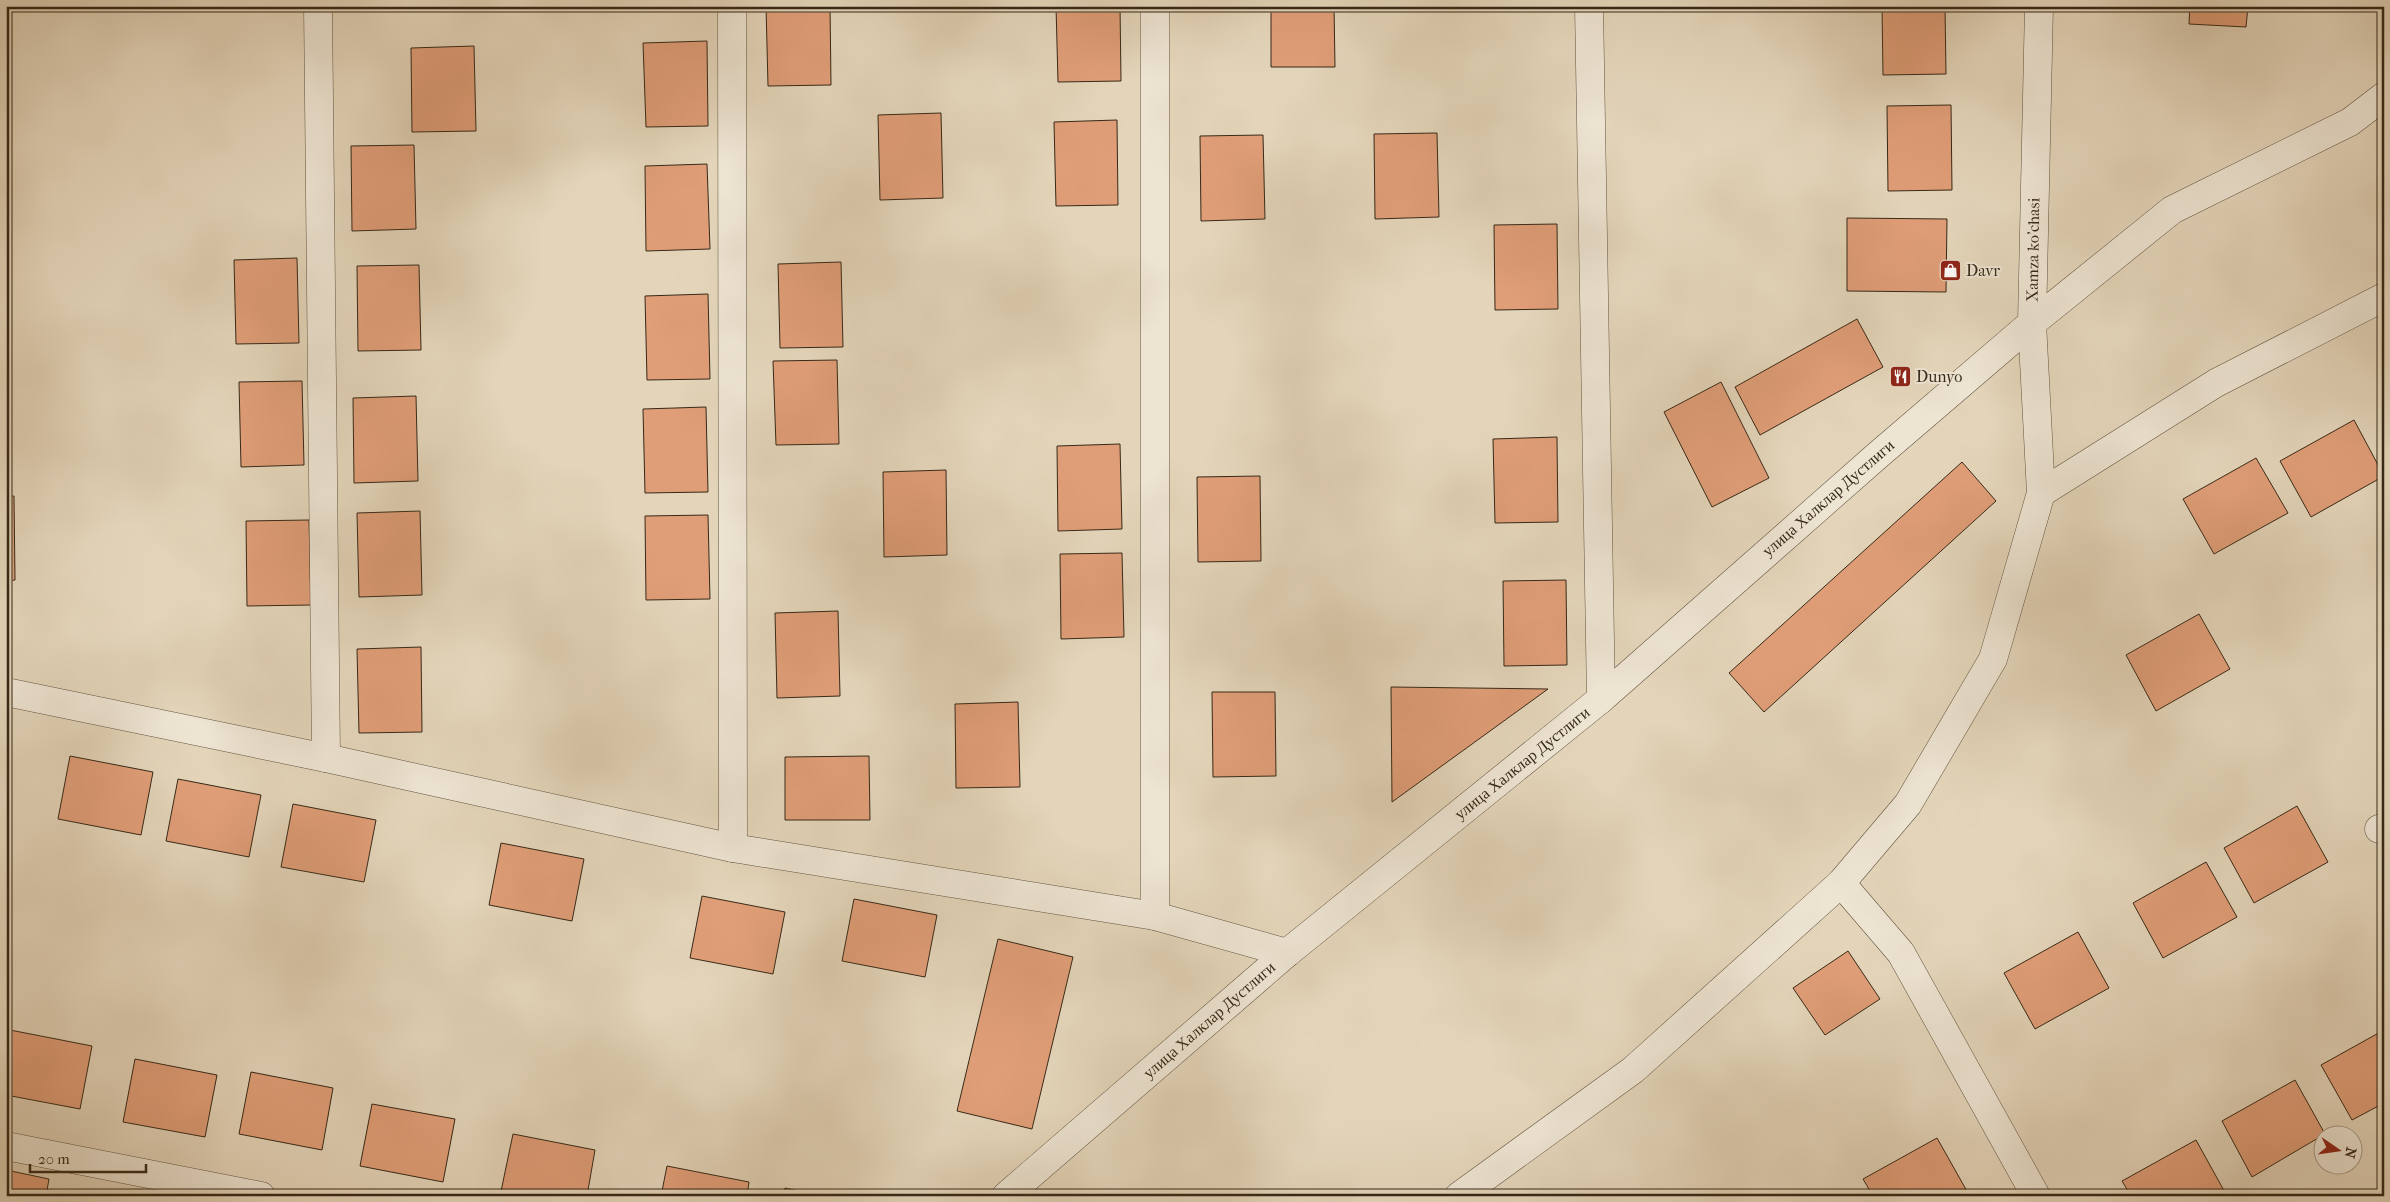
<svg xmlns="http://www.w3.org/2000/svg" width="2390" height="1202" font-family="'IM FELL French Canon',serif">
	<style>
		.building { fill: #e09e78; stroke: #362917 }
		.lines { fill: none; stroke-linecap: round; stroke-linejoin: round }
		.minor-casing { stroke: #625440; stroke-width: 29 }
		.minor { stroke: #ede4d2; stroke-width: 28 }
		.labels { text-anchor: middle; dominant-baseline: central; stroke-width: 4; stroke-linejoin: round; paint-order: stroke }
		.street-label { font-size: 16px; fill: #362917; stroke: #ede4d2 }
		.poi-label { font-size: 16px; fill: #362917; stroke: #ede4d2; text-anchor: start }
	</style>
	<rect width="100%" height="100%" fill="#e4d5ba"/>
	<filter id="stains"><feTurbulence type="fractalNoise" baseFrequency=".004" numOctaves="4"/><feColorMatrix values="0 0 0 0 .2 0 0 0 0 .09 0 0 0 0 .02 0 0 0 .5 -.17"/></filter>
	<radialGradient id="worn" r=".72"><stop offset=".6" stop-color="#630" stop-opacity="0"/><stop offset="1" stop-color="#630" stop-opacity=".3"/></radialGradient>
	<g class="building">
		<path d="M766,6H830L831,85L768,86Z"/>
		<path d="M1056,6H1120L1121,81L1058,82Z"/>
		<path d="M1271,6H1334L1335,67H1271Z"/>
		<path d="M1882,6H1945L1946,74L1883,75Z"/>
		<path d="M2190,6H2248L2246,27L2189,24Z"/>
		<path d="M707,41L708,126L646,127L643,43Z"/>
		<path d="M474,46L476,131L412,132L411,48Z"/>
		<path d="M1951,105L1952,190L1888,191L1887,106Z"/>
		<path d="M941,113L943,198L880,200L878,115Z"/>
		<path d="M1117,120L1118,205L1056,206L1054,122Z"/>
		<path d="M1437,133L1439,217L1375,219L1374,134Z"/>
		<path d="M1263,135L1265,219L1201,221L1200,136Z"/>
		<path d="M414,145L416,229L352,231L351,146Z"/>
		<path d="M707,164L710,249L646,251L645,166Z"/>
		<path d="M1847,218L1947,219L1946,292L1847,291Z"/>
		<path d="M1557,224L1558,309L1495,310L1494,225Z"/>
		<path d="M6,253H10L11,338H6Z"/>
		<path d="M297,258L299,343L236,344L234,260Z"/>
		<path d="M841,262L843,347L780,348L778,264Z"/>
		<path d="M419,265L421,350L358,351L357,266Z"/>
		<path d="M708,294L710,379L647,380L645,296Z"/>
		<path d="M1857,319L1883,367L1760,435L1735,387Z"/>
		<path d="M837,360L839,444L776,445L773,361Z"/>
		<path d="M302,381L304,465L241,467L239,382Z"/>
		<path d="M1721,382L1769,478L1712,507L1664,412Z"/>
		<path d="M416,396L418,481L354,483L353,398Z"/>
		<path d="M706,407L708,492L645,493L643,409Z"/>
		<path d="M2354,420L2384,476L2311,517L2280,461Z"/>
		<path d="M1557,437L1558,522L1495,523L1493,439Z"/>
		<path d="M1120,444L1122,529L1058,531L1057,446Z"/>
		<path d="M2256,458L2288,513L2214,554L2183,499Z"/>
		<path d="M1962,462L1996,501L1764,712L1729,673Z"/>
		<path d="M946,470L947,555L884,557L883,472Z"/>
		<path d="M1260,476L1261,561L1198,562L1197,477Z"/>
		<path d="M6,496H14L15,580L6,581Z"/>
		<path d="M420,511L422,595L359,597L357,513Z"/>
		<path d="M708,515L710,599L646,600L645,516Z"/>
		<path d="M309,520L311,605L247,606L246,521Z"/>
		<path d="M1122,553L1124,637L1061,639L1060,554Z"/>
		<path d="M1566,580L1567,665L1504,666L1503,581Z"/>
		<path d="M838,611L840,696L777,698L775,613Z"/>
		<path d="M2199,614L2230,669L2156,711L2126,655Z"/>
		<path d="M421,647L422,732L359,733L357,649Z"/>
		<path d="M1391,687L1548,689L1392,802Z"/>
		<path d="M1212,692H1275L1276,776L1213,777Z"/>
		<path d="M1018,702L1020,787L956,788L955,704Z"/>
		<path d="M70,756L153,772L141,835L58,819Z"/>
		<path d="M869,756L870,820H785V757Z"/>
		<path d="M178,779L261,795L249,857L166,841Z"/>
		<path d="M293,804L376,820L364,882L281,867Z"/>
		<path d="M2297,806L2328,862L2254,903L2224,848Z"/>
		<path d="M501,843L584,859L572,921L489,905Z"/>
		<path d="M2206,862L2237,917L2163,958L2133,903Z"/>
		<path d="M702,896L785,912L773,974L690,958Z"/>
		<path d="M854,899L937,915L925,977L842,961Z"/>
		<path d="M2078,932L2109,988L2035,1029L2004,973Z"/>
		<path d="M998,939L1073,957L1032,1129L957,1111Z"/>
		<path d="M1848,951L1880,999L1825,1035L1793,988Z"/>
		<path d="M10,1030L92,1046L80,1109L6,1095V1048Z"/>
		<path d="M2384,1030V1103L2352,1120L2321,1065Z"/>
		<path d="M135,1059L217,1075L205,1137L123,1122Z"/>
		<path d="M251,1072L333,1088L322,1150L239,1134Z"/>
		<path d="M2295,1080L2325,1134L2252,1177L2222,1121Z"/>
		<path d="M372,1104L455,1119L443,1182L360,1166Z"/>
		<path d="M513,1134L595,1150L587,1196H500Z"/>
		<path d="M1937,1138L1968,1193L1963,1196H1873L1863,1179Z"/>
		<path d="M2196,1140L2227,1196H2131L2122,1181Z"/>
		<path d="M667,1166L749,1182L747,1196H661Z"/>
		<path d="M6,1170L49,1179L46,1196H6Z"/>
		<path d="M785,1188L823,1196H783Z"/>
	</g>
	<g class="lines">
		<defs>
			<g id="minor">
				<path d="M318,6L326,758"/>
				<path d="M732,6L733,848"/>
				<path d="M1589,6L1601,699"/>
				<path d="M2041,493L2216,383L2384,297"/>
				<path d="M6,692L326,758L733,848L1155,916L1287,953"/>
				<path d="M2379,829L2384,827"/>
				<path d="M1841,883L1901,953L2036,1196"/>
				<path d="M1155,916V6"/>
				<path d="M6,1146L261,1196"/>
				<path d="M1006,1196L1287,953L1601,699L1878,455L2032,323L2172,210L2350,122L2384,96"/>
				<path d="M1459,1196L1633,1070L1841,883L1908,804L1993,659L2041,493L2032,323L2039,6"/>
			</g>
		</defs>
		<use href="#minor" class="minor-casing"/>
		<use href="#minor" class="minor"/>
	</g>
	<defs>
		<symbol id="shop-square" viewBox="-11 -11 22 22"><rect x="-9" y="-9" width="18" height="18" rx="4" fill="#8f2418" stroke="#ede4d2"/><path d="M-5-2.5h2.3a2.7 3.5 0 0 1 5.4 0H5L5.5 6h-11ZM-1.5-2.5h3a1.5 2.3 0 0 0-3 0Z" fill="#fff"/></symbol>
		<symbol id="restaurant-square" viewBox="-11 -11 22 22"><rect x="-9" y="-9" width="18" height="18" rx="4" fill="#8f2418" stroke="#ede4d2"/><path d="M-5-6h1v4h1v-4h1v4h1v-4h1v5L-1.5 .5V6h-2V.5L-5-1ZM5-6V6H3V1.5H1.5Q1.5-4 5-6Z" fill="#fff"/></symbol>
	</defs>
	<g fill-rule="evenodd">
		<use href="#shop-square" x="1938" y="258" width="25" height="25"/>
		<use href="#restaurant-square" x="1888" y="364" width="25" height="25"/>
	</g>
	<g class="labels">
		<g class="street-label">
			<text transform="translate(2033 250) rotate(-89)">Xamza ko'chasi</text>
			<text transform="translate(1828 498) rotate(-41)">улица Халклар Дустлиги</text>
			<text transform="translate(1522 763) rotate(-39)">улица Халклар Дустлиги</text>
			<text transform="translate(1209 1020) rotate(-41)">улица Халклар Дустлиги</text>
		</g>
		<g class="poi-label">
			<text x="1966" y="270">Davr</text>
			<text x="1916" y="376">Dunyo</text>
		</g>
	</g>
	<rect width="2390" height="1202" fill="none" stroke="#e4d5ba" stroke-width="25"/>
	<rect x="8" y="8" width="2375" height="1187" fill="none" stroke="#362917" stroke-width="2.5"/>
	<rect x="12" y="12" width="2365" height="1177" fill="none" stroke="#362917"/>
	<g transform="translate(2338 1150) rotate(103)"><circle r="24" fill="#ede4d2" stroke="#a49987"/>
	<path d="M0-4L9 19L0 12L-9 19Z" fill="#8f2418"/>
	<text y="-8" font-size="14" font-weight="bold" text-anchor="middle" fill="#362917">N</text>
	</g>
	<path d="M30 1164v8h116v-8" fill="none" stroke="#362917" stroke-width="2.5"/>
	<text x="38" y="1164" font-size="15" fill="#362917" stroke="#ede4d2" stroke-width="4" paint-order="stroke">20 m</text>
	<rect width="100%" height="100%" filter="url(#stains)"/>
	<rect width="100%" height="100%" fill="url(#worn)"/>
</svg>
